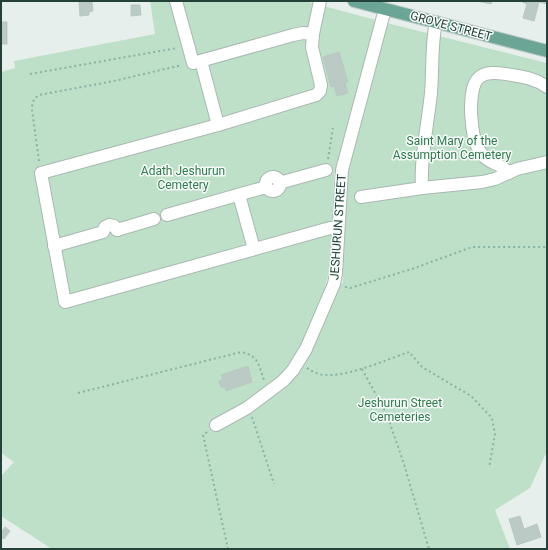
<svg xmlns="http://www.w3.org/2000/svg" width="548" height="550" font-family="Roboto,sans-serif">
	<style>
		.green { fill: #bfe0c8 }
		.building { fill: #bbcac4; stroke: #b8c9c2 }
		.lines { fill: none; stroke-linecap: round; stroke-linejoin: round }
		.minor-casing { stroke: #a8b8b2; stroke-width: 14 }
		.major-casing { stroke: #c2cac8; stroke-width: 14 }
		.path { stroke: #86b3a5; stroke-width: 2; stroke-dasharray: 2 3; stroke-linecap: butt }
		.minor { stroke: #fff; stroke-width: 12 }
		.major { stroke: #6aa596; stroke-width: 12 }
		.labels { text-anchor: middle; dominant-baseline: central; stroke-width: 3; stroke-linejoin: round; paint-order: stroke }
		.street-label { font-size: 12px; fill: #24423a; stroke: #f7fbf9 }
		.park-label { font-size: 12px; fill: #2d7a4b; stroke: #f7fbf9 }
	</style>
	<rect width="100%" height="100%" fill="#e6efeb"/>
	<path class="green" d="M150,1H305L376,20L334,174L331,264L324,291L343,283L342,246L345,177L387,23L547,63V451L530,488L495,510L510,549H52L1,516V476L14,462L1,453V72L15,68L14,61L155,34Z"/>
	<g class="building">
		<path d="M79,1H92L93,11L89,12V15L80,16Z"/>
		<path d="M477,1H492L491,4Z"/>
		<path d="M522,1H547V4L539,2L534,21L523,18L527,4L522,2Z"/>
		<path d="M131,5H140L141,15L131,16Z"/>
		<rect x="1" y="22" width="6" height="22"/>
		<path d="M339,52L348,82L345,83L348,93L337,96L334,86L331,87L323,57Z"/>
		<path d="M248,366L252,382L226,391L225,387H221L219,382L220,380L223,379L221,375Z"/>
		<path d="M520,516L524,529L537,524L541,537L517,545L509,519Z"/>
		<path d="M5,527L10,531L4,539L1,537V533Z"/>
	</g>
	<g class="lines">
		<defs>
			<g id="minor">
				<path d="M176,1L193,63L293,35L303,33L313,34L320,1"/>
				<path d="M313,34L312,47L321,85L320,91L316,95L218,125L41,173L65,302L330,228L338,229"/>
				<path d="M201,61L218,125"/>
				<path d="M509,173C498,160 486,166 477,146C472,136 472,123 471,112C471,78 477,68 512,75C525,77 536,79 547,87"/>
				<circle cx="273" cy="184" r="7"/>
				<path d="M279,183L326,170"/>
				<path d="M422,188C420,159 428,123 431,93C433,69 431,46 436,22"/>
				<path d="M239,195L254,249"/>
				<path d="M361,197L422,188L482,182L495,179L517,169L547,162"/>
				<path d="M167,215L266,187"/>
				<path d="M117,230L154,219"/>
				<path d="M54,246L103,232L105,227L109,225L114,226L117,230"/>
				<path d="M216,425L247,408L283,381L293,370L306,349L334,284L336,273L342,170L385,9"/>
			</g>
			<path id="major" d="M354,1L547,51"/>
		</defs>
		<use href="#minor" class="minor-casing"/>
		<use href="#major" class="major-casing"/>
		<g class="path">
			<path d="M30,74L177,48"/>
			<path d="M328,159L333,128"/>
			<path d="M39,161L32,110C32,103 33,99 39,95L114,81L182,65"/>
			<path d="M345,287L350,288L415,268L472,247H547"/>
			<path d="M307,368C314,373 322,376 331,375C354,374 386,360 409,352L422,367L471,396L492,418L495,434L489,468"/>
			<path d="M362,369L387,415L403,461L429,549"/>
			<path d="M78,393L241,352C261,356 258,367 265,382"/>
			<path d="M252,417L274,484"/>
			<path d="M207,432L203,435L228,549"/>
		</g>
		<use href="#minor" class="minor"/>
		<use href="#major" class="major"/>
	</g>
	<g class="labels">
		<g class="street-label">
			<text transform="translate(451 26) rotate(15)">GROVE STREET</text>
			<text transform="translate(338 227) rotate(-86)">JESHURUN STREET</text>
		</g>
		<g class="park-label">
			<text x="452" y="141">Saint Mary of the<tspan x="452" dy="14">Assumption Cemetery</tspan></text>
			<text x="183" y="171">Adath Jeshurun<tspan x="183" dy="14">Cemetery</tspan></text>
			<text x="400" y="403">Jeshurun Street<tspan x="400" dy="14">Cemeteries</tspan></text>
		</g>
	</g>
	<rect width="548" height="550" fill="none" stroke="#24423a" stroke-width="4"/>
</svg>
